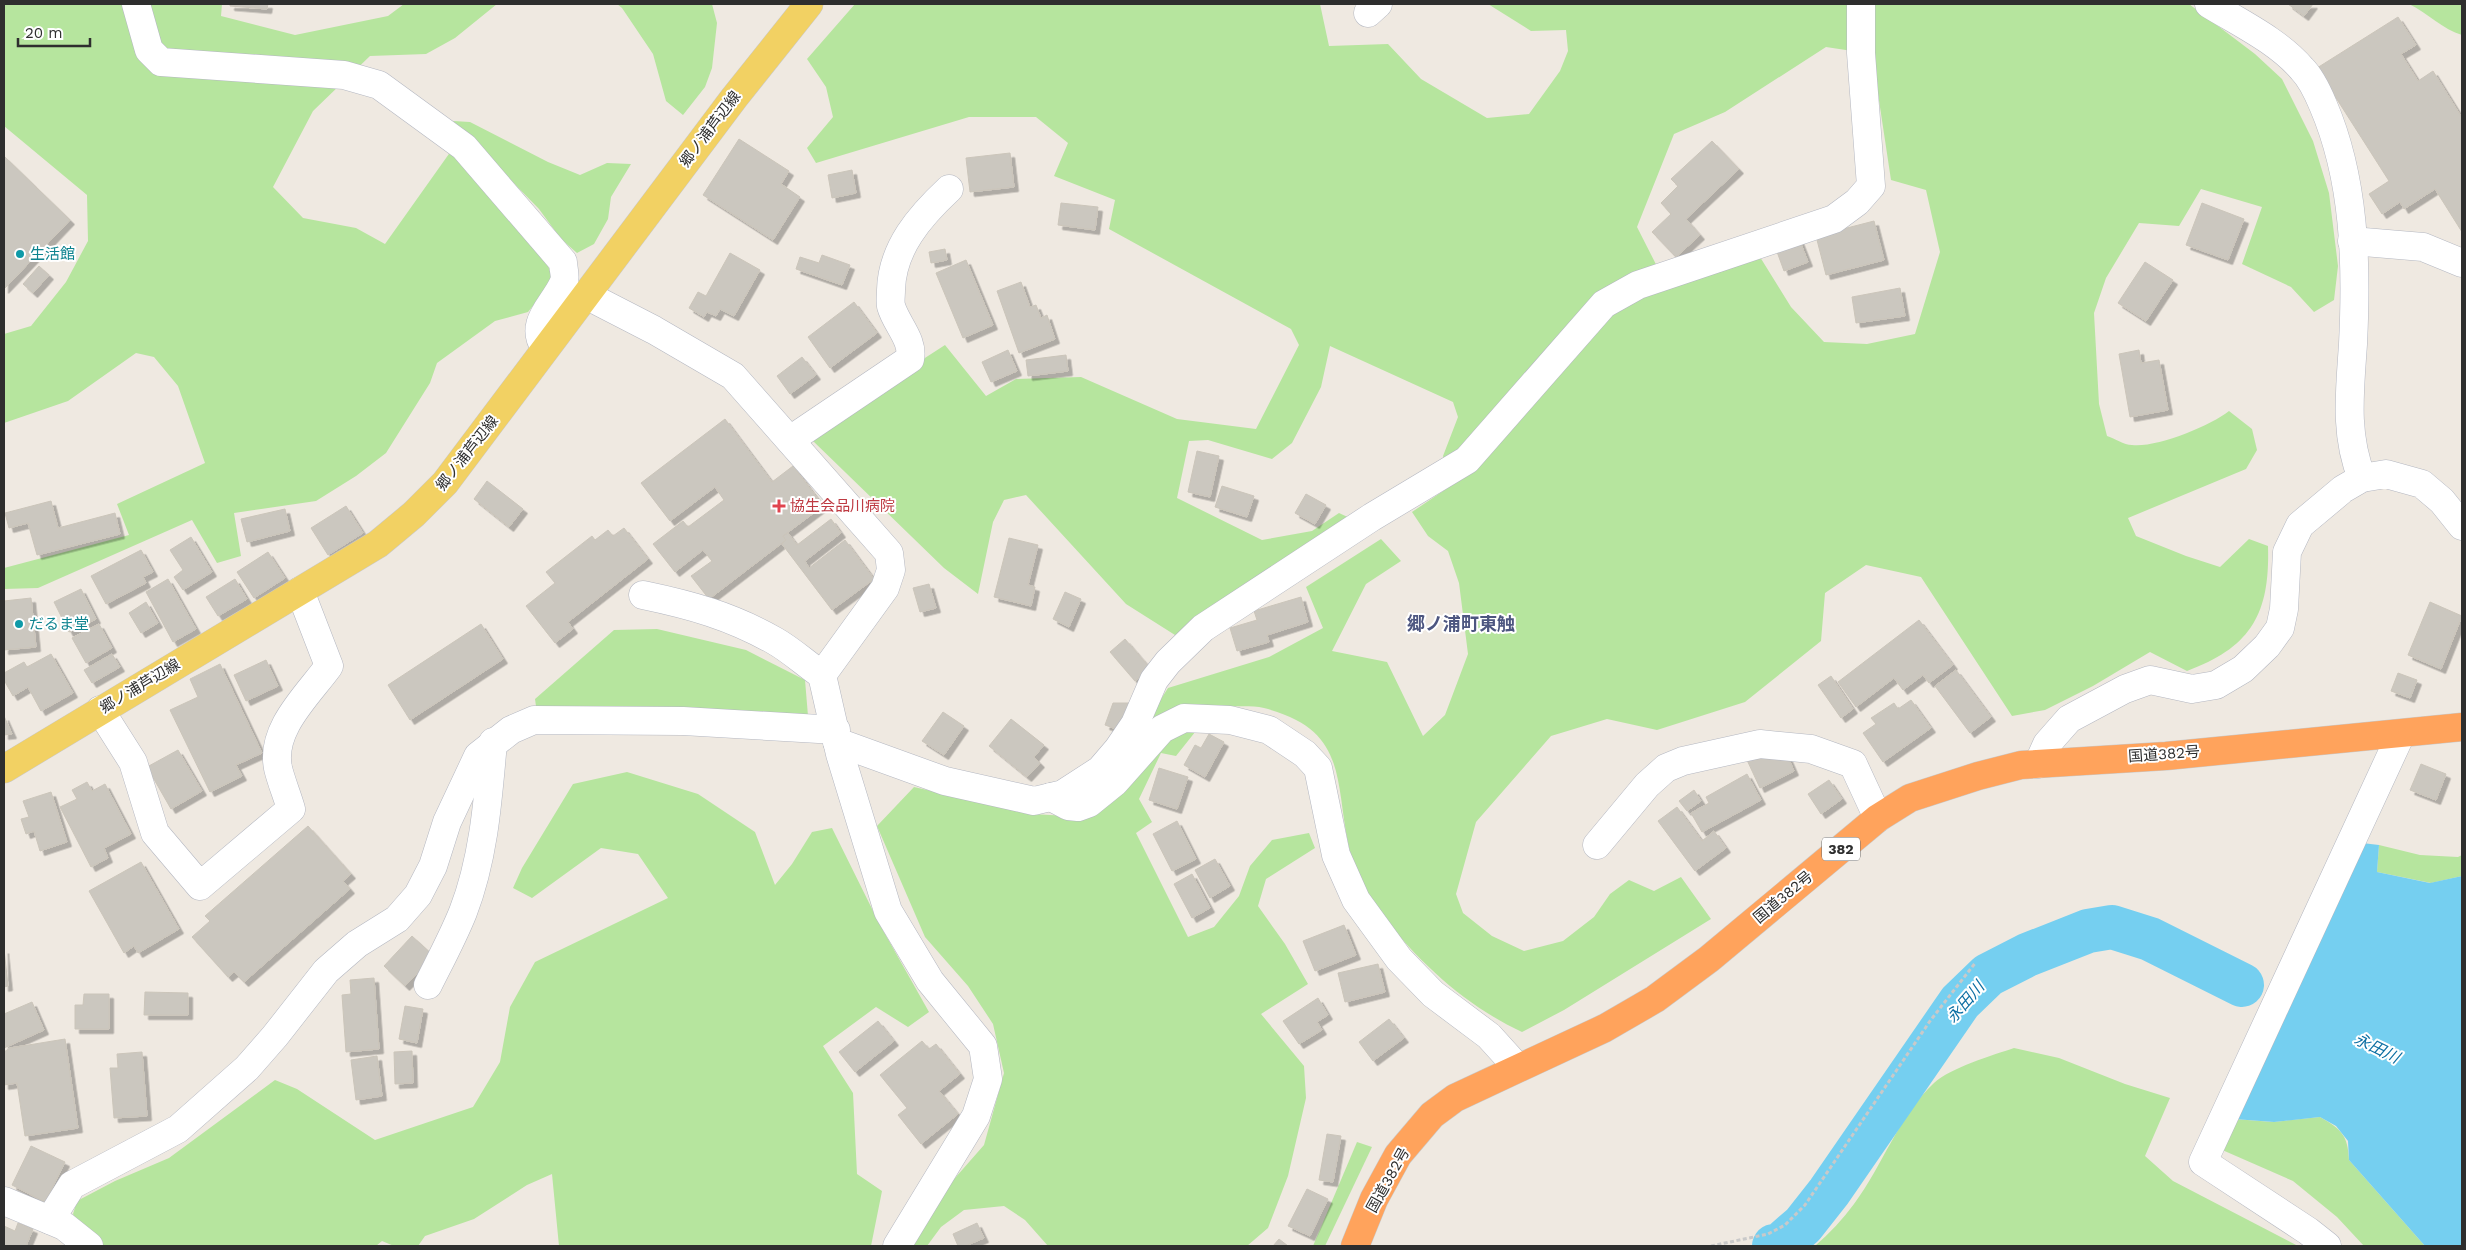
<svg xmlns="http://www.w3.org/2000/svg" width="2466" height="1250" font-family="'Work Sans','Noto Sans JP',sans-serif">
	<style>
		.green { fill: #b6e59e; fill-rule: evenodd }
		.water { fill: #75cff0 }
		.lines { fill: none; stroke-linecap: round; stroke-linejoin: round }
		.river { stroke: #75cff0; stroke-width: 44 }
		.building { fill: #cbc7bf; stroke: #cbc5ba; filter: url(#shadow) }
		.minor-casing { stroke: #b4b7c1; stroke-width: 29 }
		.major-casing { stroke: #c9c9c9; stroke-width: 29 }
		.highway-casing { stroke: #c9c9c9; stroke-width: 29 }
		.path { stroke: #c9c9c9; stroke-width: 3; stroke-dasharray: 4 2.5; stroke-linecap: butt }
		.minor { stroke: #fff; stroke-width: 28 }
		.major { stroke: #f2d163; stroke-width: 28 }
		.highway { stroke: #ffa35c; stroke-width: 28 }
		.culture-dot { fill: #0f9aa8; stroke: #fff; stroke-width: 2 }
		.health-dot { fill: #e0444e; stroke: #fff; stroke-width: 2 }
		.labels { text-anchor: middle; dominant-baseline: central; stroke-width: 4; stroke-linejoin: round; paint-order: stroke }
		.shield { fill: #fff; stroke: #6d6d6d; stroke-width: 1 }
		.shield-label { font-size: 14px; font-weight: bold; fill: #2e2e2e }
		.street-label { font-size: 15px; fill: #2e2e2e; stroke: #fff }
		.culture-label { font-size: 15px; fill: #0d838f; stroke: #fff; text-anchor: start }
		.health-label { font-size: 15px; fill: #be3a42; stroke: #fff; text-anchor: start }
		.water-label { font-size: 16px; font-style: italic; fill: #0d6fa3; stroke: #fff }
		.quarter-label { font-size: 18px; font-weight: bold; fill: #4d5680; stroke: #fff }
	</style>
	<defs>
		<filter id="shadow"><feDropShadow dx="4.5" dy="4.5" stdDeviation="0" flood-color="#0004"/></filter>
	</defs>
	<rect width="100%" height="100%" fill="#efe9e1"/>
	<g class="green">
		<path d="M4,4H222L221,16L295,35L388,16L404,4H497L455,38L426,54L370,56L313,111L273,187L303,218L356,228L385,244L451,151L544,253L553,281L528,312L495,321L437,363L430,383L386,453L356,476L316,501L234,513L241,556L217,563L192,520L38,588L4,589V568L129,535L117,504L205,463L178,386L154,357L136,353L68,401L4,423V334L31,326L66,282L88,241L87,195L4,126Z"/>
		<path d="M617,4H712L717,23L712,68L705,87L683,115L666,101L653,54L622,8Z"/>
		<path d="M855,4H1320L1329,46L1388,44L1421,79L1487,118L1529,114L1560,71L1568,51L1566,30L1531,31L1488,4H2189L2255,54L2282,79L2313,141L2329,193L2338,266L2334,300L2314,312L2291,287L2242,264L2262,207L2201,189L2179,226L2139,223L2106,278L2094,313L2099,404L2107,436C2114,438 2124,445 2132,445C2156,448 2210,426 2229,411L2252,429L2257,450L2246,469L2128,518L2136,536L2186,556L2220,567L2249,539L2268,546C2270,613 2252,647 2187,671L2150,652L2093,686L2045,710L2012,716L1921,577L1866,565L1825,593L1821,641L1745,702L1657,730L1607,719L1551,736L1476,822L1456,894L1463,913L1492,936L1524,951L1563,941L1594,917L1610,894L1629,880L1654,891L1681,877L1711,919L1564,1010L1522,1032C1468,1007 1420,964 1384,917C1378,908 1368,899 1364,889C1358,875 1351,858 1348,843C1335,777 1346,729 1264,708C1249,705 1231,707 1215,707L1176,756L1161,753L1139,799L1152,822L1136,833L1188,937L1214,927L1239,896L1250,866L1272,840L1309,833L1315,848L1266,879L1258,906L1285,944L1308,984L1261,1014L1304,1066L1306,1098L1288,1176L1268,1228L1247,1246H1048L1025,1220L1004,1206L964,1210L941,1227L927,1246H910L934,1202L984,1145L1004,1073L993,1024L968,986L925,937L877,826L914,787L1032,814L1086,817L1168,688L1269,657L1323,628L1306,587L1381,539L1401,561L1366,584L1332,651L1387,662L1423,736L1445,715L1468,654L1459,583L1448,551L1428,536L1412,512L1452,485L1443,456L1458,417L1453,402L1330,346L1321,387L1292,443L1272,459L1208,440L1189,441L1177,498L1262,540L1312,531L1339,513L1354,520L1175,635L1126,604L1026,495L1004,500L993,522L978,594L944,568L813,441L846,409L945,345L986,396L1016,379L1081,377L1177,419L1256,429L1299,345L1291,329L1109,229L1115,200L1054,176L1068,143L1036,117H969L816,163L807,148L833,117L826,87L807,59ZM1826,47L1872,54L1891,180L1926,190L1940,252L1915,334L1867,344L1824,342L1791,307L1760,257L1667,286L1637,227L1674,134L1725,112Z"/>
		<path d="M2409,4H2462V35C2443,30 2428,13 2409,4Z"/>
		<path d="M453,121L470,122L548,162L580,175L607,163L631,164L611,197L608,219L594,244L577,253L561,239L539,209Z"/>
		<path d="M657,629L746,650L805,680L808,716L537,713L535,699L614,630Z"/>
		<path d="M627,772L698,794L755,832L775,885L792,864L812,832L832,828L880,925L929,1012L908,1027L876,1007L823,1046L853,1093L857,1174L882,1191L871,1246H559L552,1174L527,1185L474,1219L425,1236L418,1246H394L382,1241L376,1246H104L77,1223L73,1214L77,1201L115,1181L169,1158L275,1080L297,1089L375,1140L473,1107L500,1062L510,1007L535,962L668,898L638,854L601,848L532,898L513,888L522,868L573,784Z"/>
		<path d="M2379,845L2420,855L2458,857L2462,855V876L2431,883L2377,872Z"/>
		<path d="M2014,1048L2059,1058L2125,1084L2170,1098L2145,1156L2173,1181L2298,1246H1815C1830,1233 1843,1219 1854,1204C1883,1165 1898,1117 1934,1083C1950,1068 1993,1055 2014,1048Z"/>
		<path d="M2320,1117C2341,1129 2348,1135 2349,1160L2425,1246H2364L2337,1217L2293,1181L2220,1149L2234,1119L2273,1122Z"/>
		<path d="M1357,1142L1372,1147L1325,1246H1313Z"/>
	</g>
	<path class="water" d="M2362,843L2379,845L2377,872L2430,883L2462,876V1246H2425L2349,1160L2348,1141L2336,1126L2320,1117L2274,1122L2234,1119Z"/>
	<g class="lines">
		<path class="river" d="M1774,1246L1780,1245L1803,1225L1829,1192L1960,1002L1988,975L2027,955L2088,931L2112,927L2150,939L2242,985"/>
	</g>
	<g class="building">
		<path d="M230,4H268L267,9L230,6Z"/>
		<path d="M2288,4H2313L2304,16Z"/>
		<path d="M2398,17L2416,45L2401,54L2418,81L2433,71L2462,118V232L2435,189L2404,209L2400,202L2382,214L2369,194L2389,181L2317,68Z"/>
		<path d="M739,139L789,171L781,184L800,197L773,240L703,195Z"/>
		<path d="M1712,141L1739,169L1686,219L1700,235L1676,257L1652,232L1671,214L1661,203L1678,186L1671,179Z"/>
		<path d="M1010,153L1014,187L970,192L966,158Z"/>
		<path d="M4,156L70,220L4,289Z"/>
		<path d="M852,170L856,193L832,198L828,175Z"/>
		<path d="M1061,203L1098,207L1095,230L1058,225Z"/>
		<path d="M2202,203L2244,219L2228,260L2186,245Z"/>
		<path d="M1874,221L1884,260L1826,275L1816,236Z"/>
		<path d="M1799,239L1808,262L1784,271L1776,249Z"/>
		<path d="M945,249L947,260L931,263L929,252Z"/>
		<path d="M730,253L760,270L734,316L720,309L716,316L707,312L704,317L689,308L698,292L706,296Z"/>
		<path d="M822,255L850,265L842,285L796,269L800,257L819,263Z"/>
		<path d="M966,260L993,325L963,338L936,273Z"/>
		<path d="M2145,262L2173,280L2146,321L2118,303Z"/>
		<path d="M39,266L49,275L33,293L23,284Z"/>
		<path d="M1021,282L1030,307L1036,305L1041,318L1047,315L1055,339L1019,353L997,291Z"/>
		<path d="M1900,288L1905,316L1856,323L1852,297Z"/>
		<path d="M854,302L877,333L830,368L808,337Z"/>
		<path d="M1008,350L1017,371L991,382L982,362Z"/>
		<path d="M2139,350L2141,363L2159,360L2168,410L2130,417L2119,354Z"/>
		<path d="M1066,355L1068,371L1028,376L1026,360Z"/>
		<path d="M802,357L816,375L790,394L777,376Z"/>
		<path d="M725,419L772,482L793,466L823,506L783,536L786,540L709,599L691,576L712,561L703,550L675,572L653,544L683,521L688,527L724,500L715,487L670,521L641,483Z"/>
		<path d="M1197,451L1219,456L1210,497L1188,492Z"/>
		<path d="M487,481L523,509L509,527L474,499Z"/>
		<path d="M1222,486L1254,496L1247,517L1215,507Z"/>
		<path d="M1306,494L1326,505L1315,524L1295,513Z"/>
		<path d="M51,501L58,528L115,513L120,534L37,555L28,523L9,528L5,513Z"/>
		<path d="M346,506L363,533L328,555L311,528Z"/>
		<path d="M285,509L290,531L247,542L241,519Z"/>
		<path d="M831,519L841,533L805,561L809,568L845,540L874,579L832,610L782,544L786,540L783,536L788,533L797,545Z"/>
		<path d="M624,528L648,559L568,622L573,629L555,643L526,606L555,583L546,572L592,536L595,540L608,530L613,536Z"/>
		<path d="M191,537L212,572L183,590L174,577L183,570L170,550Z"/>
		<path d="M1009,538L1038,545L1028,585L1035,587L1031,606L994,597Z"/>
		<path d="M141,550L153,572L143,577L146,583L106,604L91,576Z"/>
		<path d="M268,552L285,578L254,598L237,572Z"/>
		<path d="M168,579L196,629L173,642L146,592Z"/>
		<path d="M235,579L247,599L218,616L206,597Z"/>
		<path d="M929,584L936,608L920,612L913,588Z"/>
		<path d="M81,589L96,619L69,632L54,602Z"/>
		<path d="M1065,592L1081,599L1069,627L1053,619Z"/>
		<path d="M1301,597L1308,622L1267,635L1269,642L1237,651L1230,628L1257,620L1254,611Z"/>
		<path d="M31,598L36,647L4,650V601Z"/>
		<path d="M146,602L158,623L141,633L129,613Z"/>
		<path d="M2430,602L2462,616L2441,669L2408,655Z"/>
		<path d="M1919,620L1953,665L1929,683L1923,675L1903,690L1894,678L1856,707L1838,682Z"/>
		<path d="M99,624L112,648L86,663L72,638Z"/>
		<path d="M481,624L503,659L410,720L388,685Z"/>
		<path d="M1125,639L1150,668L1135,681L1110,652Z"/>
		<path d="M51,654L73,693L41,711L28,687L13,696L4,680V673L24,662L27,667Z"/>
		<path d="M112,654L120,667L92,683L84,670Z"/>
		<path d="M266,660L278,686L246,701L234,675Z"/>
		<path d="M220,664L262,753L236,765L242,776L210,792L170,710L198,697L190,679Z"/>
		<path d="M1956,670L1991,717L1970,733L1935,686Z"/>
		<path d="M2398,673L2417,680L2410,698L2391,691Z"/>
		<path d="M1831,676L1853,709L1841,718L1818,685Z"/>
		<path d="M1911,700L1931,728L1883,762L1863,733L1876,724L1871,718L1894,703L1898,709Z"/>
		<path d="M1113,703H1132L1119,730L1105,725Z"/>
		<path d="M943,712L964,726L944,755L922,741Z"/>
		<path d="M4,716L12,734L4,735Z"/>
		<path d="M1011,719L1044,745L1034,757L1040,763L1027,777L989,746Z"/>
		<path d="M1209,734L1224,742L1205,777L1184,765L1195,745L1201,748Z"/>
		<path d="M178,750L202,791L171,809L147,767Z"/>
		<path d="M1787,755L1794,771L1760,788L1747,760Z"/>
		<path d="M2421,764L2446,774L2436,800L2410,790Z"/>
		<path d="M1159,768L1188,777L1177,809L1149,800Z"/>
		<path d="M1747,774L1761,800L1702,832L1691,813L1709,803L1706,797Z"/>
		<path d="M1829,780L1842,799L1821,814L1808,794Z"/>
		<path d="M87,782L92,791L105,784L131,834L104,848L108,858L91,867L60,807L77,799L72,790Z"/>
		<path d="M1694,790L1701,801L1687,811L1679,801Z"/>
		<path d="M51,792L67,842L40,851L34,831L26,834L21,819L29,817L23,801Z"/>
		<path d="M1677,807L1702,841L1714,831L1726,848L1695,871L1658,821Z"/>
		<path d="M1177,821L1196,859L1172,871L1153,834Z"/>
		<path d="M308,826L351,874L343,881L350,889L244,982L234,972L228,977L192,937L210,921L205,916Z"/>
		<path d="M1215,859L1230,886L1210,898L1195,870Z"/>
		<path d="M141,862L179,929L138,953L134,946L124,953L89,891Z"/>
		<path d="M1192,874L1210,908L1192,918L1174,884Z"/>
		<path d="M1344,925L1356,955L1315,971L1303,941Z"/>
		<path d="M412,936L434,956L405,986L384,966Z"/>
		<path d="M4,949L8,986L4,987Z"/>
		<path d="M1378,964L1385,992L1345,1002L1338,973Z"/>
		<path d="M374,978L379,1049L346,1052L342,995L351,994L350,980Z"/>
		<path d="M145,992L188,993V1015H144Z"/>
		<path d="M84,994H109V1029H75V1005H83Z"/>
		<path d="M1318,998L1328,1015L1317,1022L1322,1030L1299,1044L1283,1021Z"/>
		<path d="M32,1002L44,1030L4,1048V1014Z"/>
		<path d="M405,1006L423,1009L417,1043L399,1039Z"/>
		<path d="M1389,1019L1404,1038L1373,1061L1359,1042Z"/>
		<path d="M878,1021L894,1041L855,1072L839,1052Z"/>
		<path d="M65,1039L78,1128L25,1136L17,1083L4,1085V1052L10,1048Z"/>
		<path d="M922,1041L929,1049L936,1044L960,1074L939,1091L958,1114L921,1144L898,1115L907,1108L880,1075Z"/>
		<path d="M412,1051L413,1083L395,1084L394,1052Z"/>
		<path d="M142,1052L147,1116L114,1118L110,1068H118L117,1054Z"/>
		<path d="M377,1056L382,1096L356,1100L351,1060Z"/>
		<path d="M1327,1134L1341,1136L1333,1182L1319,1180Z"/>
		<path d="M31,1146L65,1162L45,1202L12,1185Z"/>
		<path d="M1307,1189L1328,1199L1310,1236L1288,1226Z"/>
		<path d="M18,1223L33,1229L26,1246H4V1226L15,1231Z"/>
		<path d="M977,1223L984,1238L965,1246H958L953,1234Z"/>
		<path d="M1279,1239L1288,1246H1273Z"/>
	</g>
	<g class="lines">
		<defs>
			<g id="minor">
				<path d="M136,4L149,50L161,62L344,75L379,85L464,147L563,262C563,268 566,276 564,282C554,306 528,322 545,348"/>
				<path d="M2209,4C2240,23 2278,41 2302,69C2311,78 2318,93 2323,105C2355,179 2357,264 2353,344C2350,390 2344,434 2362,478"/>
				<path d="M1368,13L1378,4"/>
				<path d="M2352,241L2423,247L2462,263"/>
				<path d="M586,295L654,330L733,376L889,553L891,570L885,588L822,675L840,754L888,911L930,981L983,1046L988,1079L976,1116L897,1246"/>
				<path d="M790,440L910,359C914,340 896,324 891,306C890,301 891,295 891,290C892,248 920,216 949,189"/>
				<path d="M643,595C691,605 731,616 775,641C791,650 806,664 822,675"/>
				<path d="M100,710L133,762L155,833L200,886L291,809C287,795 281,781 278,768C270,729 308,695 329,666L300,591"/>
				<path d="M837,742L945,781L1034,801L1063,794L1100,770L1118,749L1135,724L1154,680L1168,662L1203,628L1372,517L1467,460L1604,304L1638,285L1834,219L1857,202L1871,186L1861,53V4"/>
				<path d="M2038,764L2047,744L2069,719L2125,689L2150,680L2192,689L2216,685L2243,669L2267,646L2280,628L2284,609L2287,552L2300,525L2343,489L2362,478L2386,474L2422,484L2442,501L2462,526"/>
				<path d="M1051,797L1068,806L1078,807L1089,803L1115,782L1162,729L1184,718L1230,720L1269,730L1305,754L1318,768L1336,855L1356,900L1399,959L1433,994L1489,1036L1518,1068"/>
				<path d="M1597,845L1647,785L1666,768L1683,761L1760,744L1811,749L1853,764L1878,818"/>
				<path d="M428,985C440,961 453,937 463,912C484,858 488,799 493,742"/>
				<path d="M4,1201L64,1226L89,1246"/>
				<path d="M50,1220L72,1185L178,1129L247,1068L275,1036L326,971L357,944L397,919L418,895L433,866L447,822L478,756L511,730L534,720L683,721L836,730"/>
				<path d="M2327,1246L2308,1231L2203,1162L2401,734"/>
			</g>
			<path id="major" d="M4,769L378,544L414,514L445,483L734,98L809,4"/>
			<path id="highway" d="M1355,1246L1374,1199L1398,1155L1432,1115L1455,1098L1605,1028L1655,999L1709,959L1878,818L1910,798L1978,776L2021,765L2166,756L2462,727"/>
		</defs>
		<use href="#minor" class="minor-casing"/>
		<use href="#major" class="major-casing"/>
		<use href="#highway" class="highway-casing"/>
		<path class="path" d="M1711,1246L1768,1234L1785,1225L1805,1205L1930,1021L1976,962"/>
		<use href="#minor" class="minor"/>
		<use href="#major" class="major"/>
		<use href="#highway" class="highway"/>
	</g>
	<g class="culture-dot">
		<circle cx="20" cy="254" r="5"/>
		<circle cx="19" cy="624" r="5"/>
	</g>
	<path class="health-dot" d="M776.5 498.5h5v5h5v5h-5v5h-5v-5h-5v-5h5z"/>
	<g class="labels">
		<rect class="shield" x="1822" y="837.5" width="38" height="23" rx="4"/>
		<g class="shield-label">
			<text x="1841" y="849">382</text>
		</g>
		<g class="street-label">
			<text transform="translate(710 129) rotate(-53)">郷ノ浦芦辺線</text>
			<text transform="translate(467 453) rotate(-52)">郷ノ浦芦辺線</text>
			<text transform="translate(140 686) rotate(-31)">郷ノ浦芦辺線</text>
			<text transform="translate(2164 754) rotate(-4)">国道382号</text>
			<text transform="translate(1783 897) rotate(-40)">国道382号</text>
			<text transform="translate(1388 1180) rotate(-61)">国道382号</text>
		</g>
		<g class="culture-label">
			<text x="30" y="254">生活館</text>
			<text x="29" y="624">だるま堂</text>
		</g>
		<g class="health-label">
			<text x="790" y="506">協生会品川病院</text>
		</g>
		<g class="water-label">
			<text transform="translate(1965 1002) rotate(-49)">永田川</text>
			<text transform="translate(2377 1048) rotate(26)">永田川</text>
		</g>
		<g class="quarter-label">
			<text x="1461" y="623">郷ノ浦町東触</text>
		</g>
	</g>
	<rect width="2466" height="1250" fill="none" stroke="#2e2e2e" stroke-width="10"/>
	<path d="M18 38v8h72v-8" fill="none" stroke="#2e2e2e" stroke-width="2.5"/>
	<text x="25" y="38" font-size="15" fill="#2e2e2e" stroke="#ffffff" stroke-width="4" paint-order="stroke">20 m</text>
</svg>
